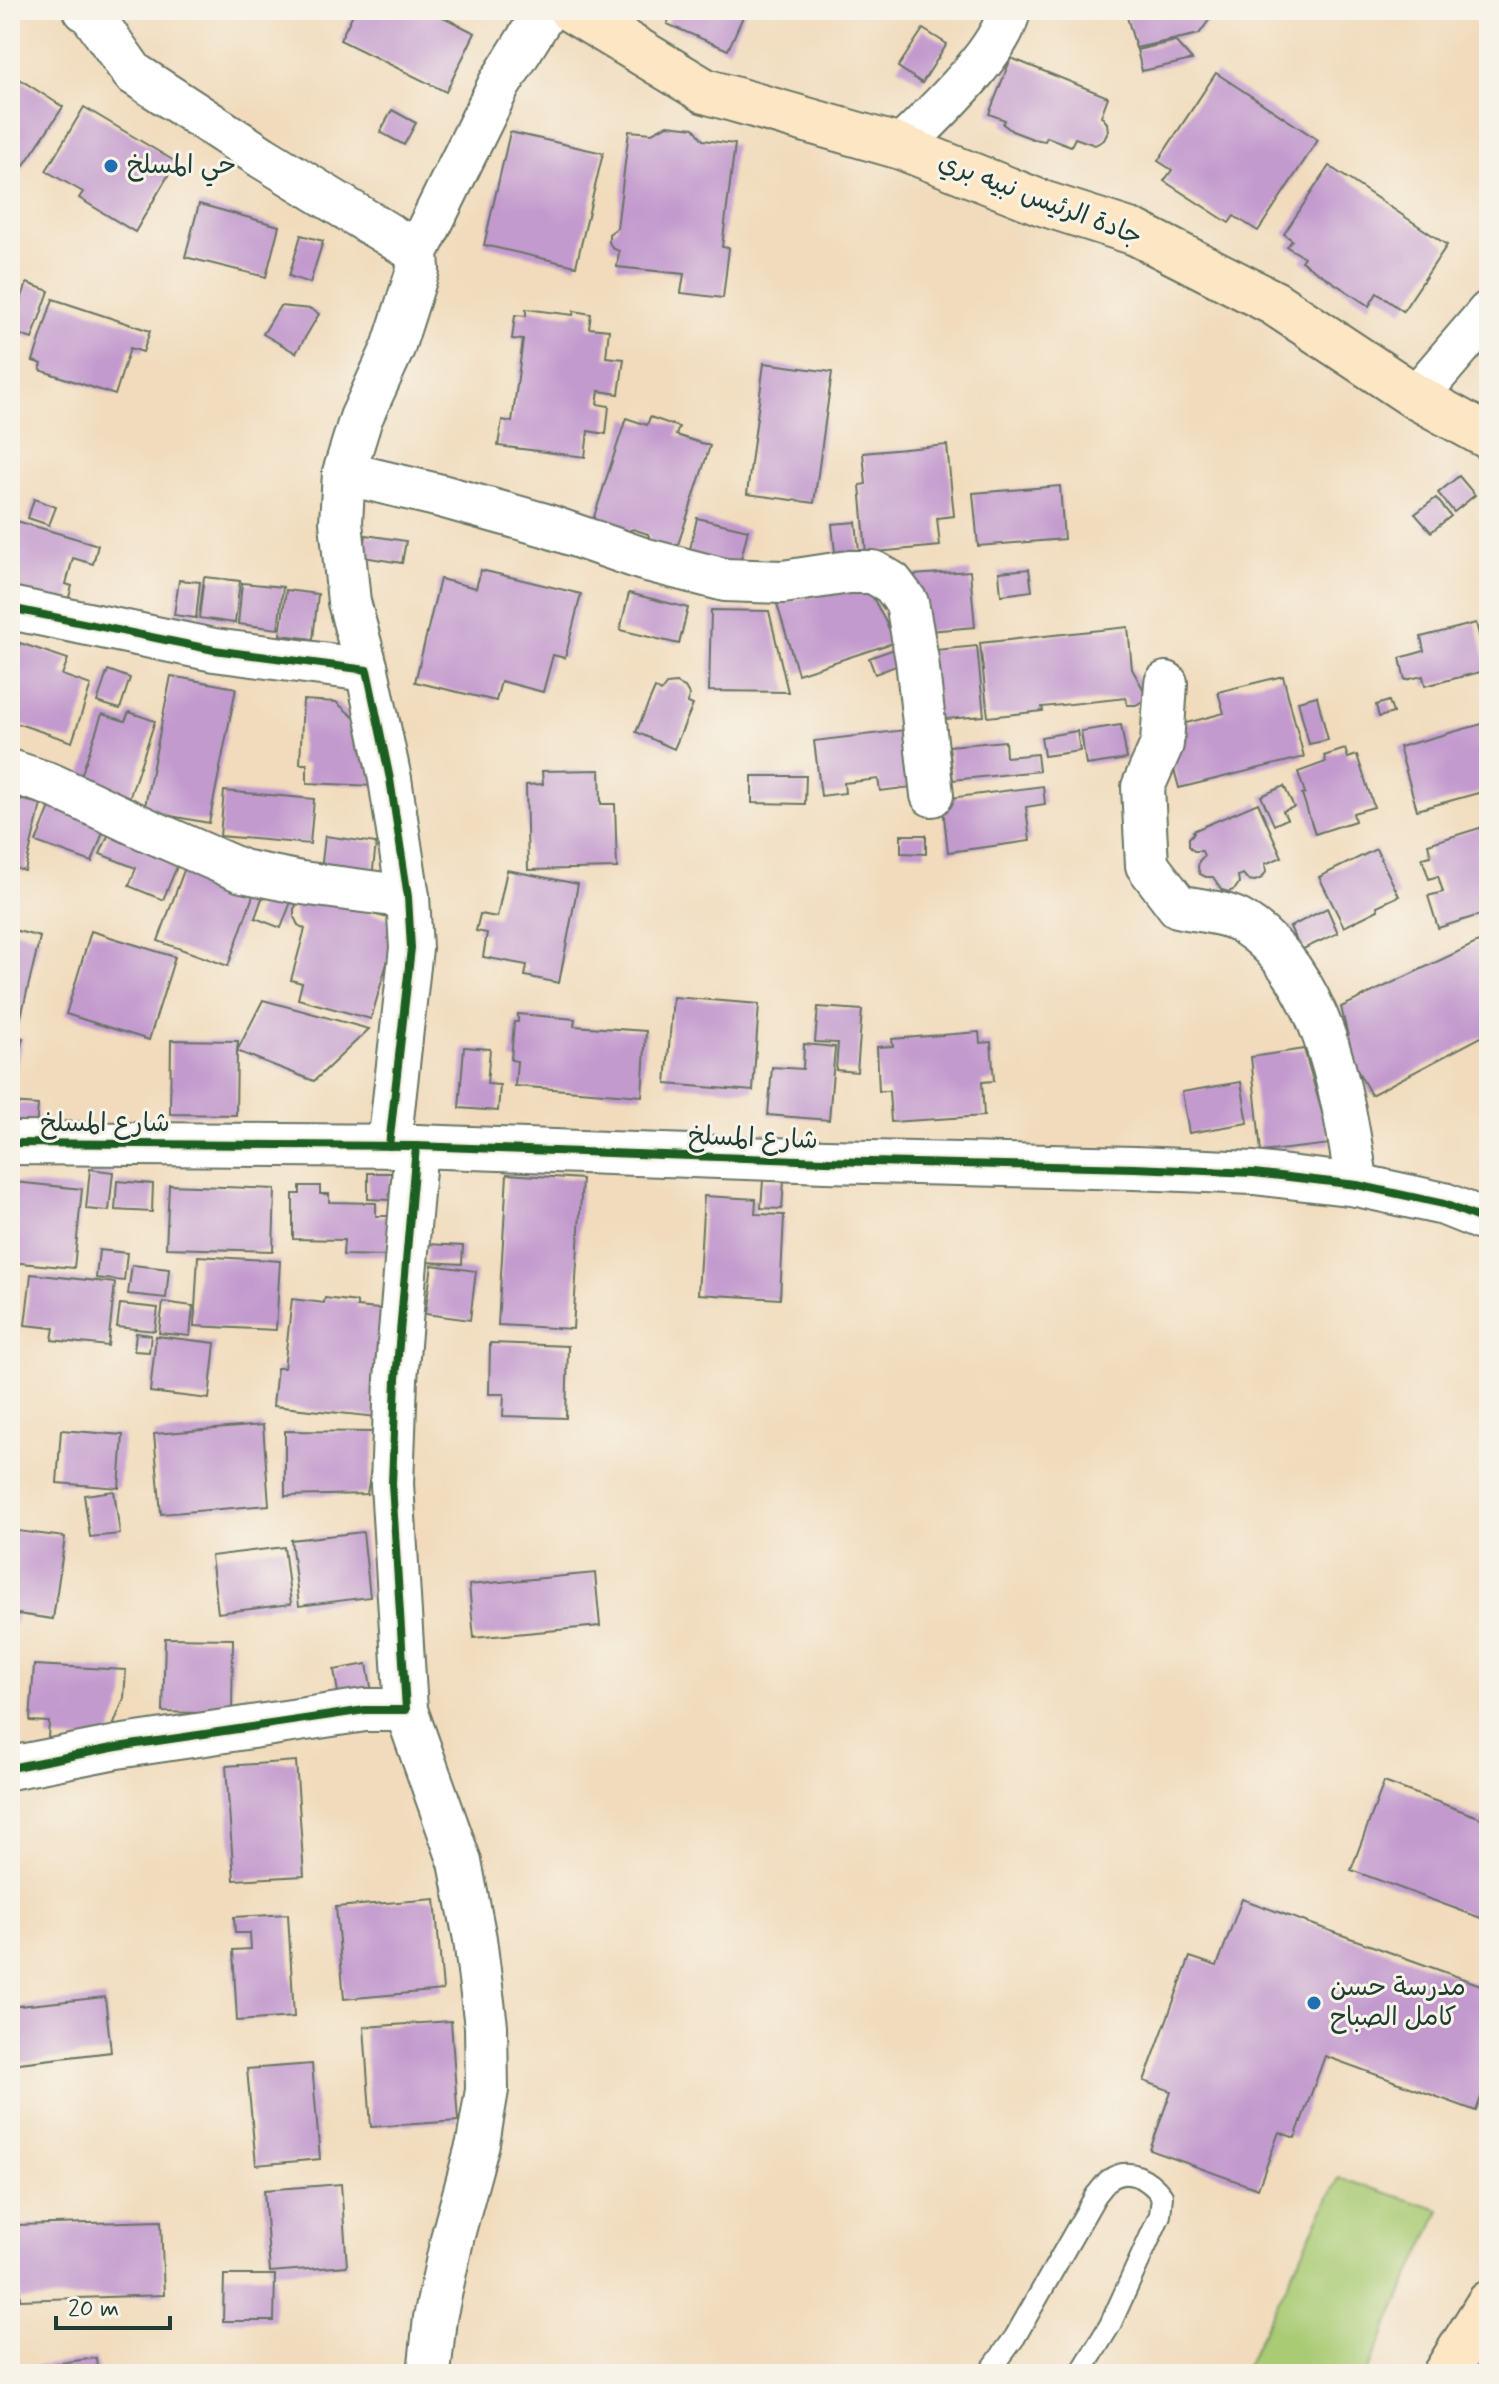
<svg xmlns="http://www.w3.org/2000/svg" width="1499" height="2384" font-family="Mynerve,'Playpen Sans Arabic',sans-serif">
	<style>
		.green { fill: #a9cb73; stroke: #648454; stroke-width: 2 }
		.building { fill: #c29ace }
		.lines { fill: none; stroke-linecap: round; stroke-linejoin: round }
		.service-casing { stroke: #687464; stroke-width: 24 }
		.minor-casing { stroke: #687464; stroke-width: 46 }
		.secondary-casing { stroke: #687464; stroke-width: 48 }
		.service { stroke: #fff; stroke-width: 20 }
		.minor { stroke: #fff; stroke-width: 42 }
		.secondary { stroke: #fce6c4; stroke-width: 44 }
		.cycleway-casing { stroke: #f7f3e8; stroke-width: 13 }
		.cycleway { stroke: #1b5e20; stroke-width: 8 }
		.poi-dot { fill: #1f6fb2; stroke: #f7f3e8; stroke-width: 3 }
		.labels { text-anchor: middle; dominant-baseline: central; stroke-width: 6; stroke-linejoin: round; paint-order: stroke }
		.poi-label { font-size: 26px; fill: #1f3d34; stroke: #f7f3e8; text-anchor: start }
		.street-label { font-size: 26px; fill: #1f3d34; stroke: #f7f3e8 }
	</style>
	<rect width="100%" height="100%" fill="#f7f3e8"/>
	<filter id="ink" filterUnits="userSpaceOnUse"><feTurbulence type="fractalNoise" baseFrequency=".0125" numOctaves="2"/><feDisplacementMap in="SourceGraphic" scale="16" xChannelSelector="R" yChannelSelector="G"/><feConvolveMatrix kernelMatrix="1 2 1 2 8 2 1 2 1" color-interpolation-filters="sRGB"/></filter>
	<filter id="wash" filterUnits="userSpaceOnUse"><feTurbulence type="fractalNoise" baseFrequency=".006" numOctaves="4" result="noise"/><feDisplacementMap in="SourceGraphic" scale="32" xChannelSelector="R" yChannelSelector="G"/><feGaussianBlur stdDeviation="1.8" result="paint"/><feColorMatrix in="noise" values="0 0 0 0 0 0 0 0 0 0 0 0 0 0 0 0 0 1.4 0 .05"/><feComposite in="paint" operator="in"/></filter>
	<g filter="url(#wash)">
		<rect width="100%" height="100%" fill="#f1dbbc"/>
		<path class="green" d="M1339,2178L1440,2210L1366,2374H1242Z"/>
		<g id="blocks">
			<g class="building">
				<path d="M355,10H429L475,33L446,92L340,40Z"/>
				<path d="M673,10H746L728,50L667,24Z"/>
				<path d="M1125,10H1213L1214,13L1199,34L1136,48Z"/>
				<path d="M923,29L947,44L922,83L898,67Z"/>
				<path d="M1175,41L1192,60L1142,71L1137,50Z"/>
				<path d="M1011,58L1108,97L1101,116L1107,123L1108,132L1104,140L1095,145L1075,138L1071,146L1047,137L1045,141L1033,139L1012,131L1003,124L1005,120L989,114Z"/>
				<path d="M10,73L63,107L10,186Z"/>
				<path d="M1216,73L1318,140L1258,231L1234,216L1229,223L1164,181L1172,170L1158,161Z"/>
				<path d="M84,107L176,162L135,232L79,198L83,192L46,171Z"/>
				<path d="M392,110L416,123L404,145L380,132Z"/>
				<path d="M667,125L694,128L703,140L735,144L722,247L729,248L723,298L681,293L684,274L617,267L619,251L612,248L609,242V234L617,228L629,131L652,133Z"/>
				<path d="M510,132L603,153L576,266L484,245Z"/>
				<path d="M1329,166L1447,245L1403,311L1377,293L1369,306L1301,261L1304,257L1287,247L1292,240L1284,234Z"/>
				<path d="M199,204L279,226L266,277L185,257Z"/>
				<path d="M301,235L323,241L310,283L289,276Z"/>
				<path d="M27,283L49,291L32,339L10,331Z"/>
				<path d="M53,299L150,331L143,352L130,348L115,395L40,370L42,364L33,361Z"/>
				<path d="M280,306L311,309L319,314L296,353L263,334Z"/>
				<path d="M526,309L573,315L574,311L591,314L589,328L609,330L606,357L624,359L619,394L599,391L597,404L609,406L606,434L588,431L585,457L498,446L502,420L512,422L523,340L512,339L515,315L526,316Z"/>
				<path d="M764,363L832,372L814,503L747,494Z"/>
				<path d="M650,417L679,427L676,435L710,446L676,551L651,542L648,534L633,529L624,533L592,523L626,418L647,425Z"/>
				<path d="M947,445L954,516L937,518L940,546L866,553L860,485L866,484L863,453Z"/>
				<path d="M1459,476L1475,495L1454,512L1438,493Z"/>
				<path d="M1060,486L1064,539L978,546L973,493Z"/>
				<path d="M1436,498L1451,516L1431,532L1415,514Z"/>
				<path d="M34,499L56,507L49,525L28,518Z"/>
				<path d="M697,518L748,530L737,575L687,563Z"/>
				<path d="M10,519L98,545L93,564L73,558L66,584L72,586L65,612L10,597Z"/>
				<path d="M856,522L860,560L836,562L832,524Z"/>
				<path d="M366,535L406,541L402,563L363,557Z"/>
				<path d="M1029,569L1032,591L1001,595L999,572Z"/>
				<path d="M481,570L581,594L565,658L553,655L543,692L501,681L496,701L415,682L440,579L476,588Z"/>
				<path d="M970,571L975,627L918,632L913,575Z"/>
				<path d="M204,577L240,581L235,623L199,618Z"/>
				<path d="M179,580L200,582L196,618L174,615Z"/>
				<path d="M242,583L283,587L278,629L238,624Z"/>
				<path d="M866,584L896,642L798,674L777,604Z"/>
				<path d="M286,590L318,594L313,639L280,635Z"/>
				<path d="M629,593L688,608L679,644L620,630Z"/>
				<path d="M711,610L769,611L788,692L709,691Z"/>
				<path d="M1476,623L1488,670L1425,686L1423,676L1405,680L1400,658L1424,651L1421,637Z"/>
				<path d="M1128,627L1132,669L1146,694L1143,701L1136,705H1127L1126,698L1042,707L1043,711L988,717L980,643Z"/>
				<path d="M20,643L68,659L62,675L91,685L72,742L10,721V673Z"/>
				<path d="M903,646L909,661L875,674L869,658Z"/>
				<path d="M977,646L984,716L933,720L926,651Z"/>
				<path d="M108,670L130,678L120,709L97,702Z"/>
				<path d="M171,676L236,688L209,823L144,811Z"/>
				<path d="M1283,676L1304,757L1179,788L1166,739L1175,726L1224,713L1218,692Z"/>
				<path d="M676,683L685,687L689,694L688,703L693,705L674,749L636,732L655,688L661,692L667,684Z"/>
				<path d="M1317,696L1328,740L1309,744L1298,701Z"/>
				<path d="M303,700L336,702L358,721L375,786L307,783V764H300Z"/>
				<path d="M1389,701L1393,713L1379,717L1376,705Z"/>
				<path d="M129,712L155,721L126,808L76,791L102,714L125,721Z"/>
				<path d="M1489,722V790L1417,810L1399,747Z"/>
				<path d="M1121,725L1127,759L1086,765L1081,731Z"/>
				<path d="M913,729L920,786L880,791L878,779L844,783L845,793L821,796L814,741Z"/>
				<path d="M1077,731L1080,751L1044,756L1041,737Z"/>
				<path d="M1005,741L1006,757L1037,754L1039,771L953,780L949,746Z"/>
				<path d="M1345,749L1348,758L1357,755L1374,807L1353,813L1355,821L1315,834L1302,794L1305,793L1298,772L1326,762L1324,756Z"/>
				<path d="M600,770L601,804H615L617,868L528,870L526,785L543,784L542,771Z"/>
				<path d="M752,776H806L805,804L752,803Z"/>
				<path d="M1043,786L1045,804L1026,807L1030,841L948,852L942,799Z"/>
				<path d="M1284,786L1294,807L1283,811L1287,819L1274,825L1261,796Z"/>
				<path d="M224,791L314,799L310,844L220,836Z"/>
				<path d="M10,797L41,804L25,871L10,867Z"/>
				<path d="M1258,803L1282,857L1265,864L1266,872L1262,878L1255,881L1248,880L1243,874L1238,876L1239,883L1235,889L1229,892L1222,890L1213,877H1206L1200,874L1198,868L1199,861L1204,856L1202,851H1194L1189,846V838L1194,833L1193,831Z"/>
				<path d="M51,804L106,824L92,862L36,842Z"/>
				<path d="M1489,825V912L1438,928L1428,896L1443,892L1438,876L1429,879L1422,858L1431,856L1428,844Z"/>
				<path d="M111,829L181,857L163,900L129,886L136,868L100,854Z"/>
				<path d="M901,835H926V854L901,853Z"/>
				<path d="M325,836L376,843L372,878L321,871Z"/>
				<path d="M1376,849L1399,896L1377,906L1378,910L1344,927L1319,877Z"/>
				<path d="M187,862L256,887L228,966L158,941Z"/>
				<path d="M507,870L578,884L559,983L525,976L527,965L483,957L487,933L476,931L480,914L497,917Z"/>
				<path d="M265,890L292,899L281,928L255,918Z"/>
				<path d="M314,898L399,921L371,1019L298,999L302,983L291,980L305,929L298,925L294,917V909L298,902Z"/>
				<path d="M1327,908L1338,933L1301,950L1290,927Z"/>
				<path d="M10,929L40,937L19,1025L10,1023Z"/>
				<path d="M91,931L175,957L149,1040L66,1014Z"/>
				<path d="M1489,937V1033L1371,1095L1355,1066L1341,1007Z"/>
				<path d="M673,997L759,1004L753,1091L666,1084Z"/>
				<path d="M263,1000L369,1029L314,1081L237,1051L236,1115L170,1114L171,1040L238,1041L237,1051Z"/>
				<path d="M818,1007L862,1010L857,1072L836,1070L838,1043L815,1042Z"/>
				<path d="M518,1014L575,1019L574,1026L646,1031L642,1096L515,1086L517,1061L511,1060L514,1022H518Z"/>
				<path d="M979,1032L980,1043L991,1042L994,1081L982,1082L984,1116L891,1122L889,1091H879L877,1047L893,1046L892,1039Z"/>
				<path d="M10,1035L23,1038L11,1085H10Z"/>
				<path d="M804,1044L835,1047L829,1120L768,1115L772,1067L803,1069Z"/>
				<path d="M464,1047L490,1049L487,1084L500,1085L498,1111L459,1108Z"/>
				<path d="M1304,1049L1331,1144L1261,1152L1251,1057Z"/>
				<path d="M1241,1082L1248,1123L1189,1133L1182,1092Z"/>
				<path d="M10,1103L38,1105L36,1130L10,1127Z"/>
				<path d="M90,1169L113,1172L109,1211L86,1209Z"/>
				<path d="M368,1173H391V1200L368,1199Z"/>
				<path d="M507,1174L582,1179L573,1329L498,1325Z"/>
				<path d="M763,1180L784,1181L782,1209L761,1208Z"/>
				<path d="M117,1181L153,1184L152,1212L115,1210Z"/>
				<path d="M14,1182L82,1189L74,1268L10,1262V1218Z"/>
				<path d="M169,1185L275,1189L273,1251L166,1248Z"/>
				<path d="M300,1186H320V1194H329V1202L376,1203V1216H389L388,1256L343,1255L344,1240L293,1239V1194H300Z"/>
				<path d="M704,1196L756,1199L755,1214L784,1215L780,1299L698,1294Z"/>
				<path d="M427,1244L463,1246L462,1264L426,1262Z"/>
				<path d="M99,1250L127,1253L124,1281L96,1278Z"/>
				<path d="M198,1256L280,1261L276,1330L194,1326Z"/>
				<path d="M132,1265L169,1269L166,1298L128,1294Z"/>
				<path d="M432,1265L476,1271L470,1320L425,1314Z"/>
				<path d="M31,1274L115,1283L108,1346L52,1340L54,1328L25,1325Z"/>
				<path d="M325,1298L357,1302V1307L390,1310L377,1417L273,1406L277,1368H284L292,1299L324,1303Z"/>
				<path d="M163,1302L193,1306L190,1336L159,1333Z"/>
				<path d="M120,1304L158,1308L155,1331L117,1327Z"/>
				<path d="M136,1333L151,1335L149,1352L134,1351Z"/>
				<path d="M156,1336L215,1343L209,1399L150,1392Z"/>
				<path d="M490,1343L568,1346L566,1418L503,1416L504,1394H489Z"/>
				<path d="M263,1425L269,1505L161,1514L154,1434Z"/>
				<path d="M61,1430L123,1435L119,1488L57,1483Z"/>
				<path d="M285,1431L377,1432L367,1494L285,1496Z"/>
				<path d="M114,1491L120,1534L90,1537L84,1495Z"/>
				<path d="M10,1530L65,1537L53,1619L17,1614L16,1624L10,1623Z"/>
				<path d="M363,1532L370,1597L299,1606L291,1540Z"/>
				<path d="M284,1547L291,1604L218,1613L211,1556Z"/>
				<path d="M595,1573L600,1626L474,1638L469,1585Z"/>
				<path d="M165,1638L233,1639L232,1714L163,1712Z"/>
				<path d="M367,1664L372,1692L339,1698L334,1670Z"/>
				<path d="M34,1665L126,1670L124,1698L107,1742L48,1738L49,1722L30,1721Z"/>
				<path d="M296,1761L304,1876L234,1880L226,1766Z"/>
				<path d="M1384,1782L1489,1821V1921L1351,1870Z"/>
				<path d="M435,1899L443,1990L344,1999L336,1907Z"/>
				<path d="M1242,1899L1489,1988V2075L1476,2111L1325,2056L1295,2138L1279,2132L1258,2189L1150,2150L1171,2091L1144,2081L1190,1957L1217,1966Z"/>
				<path d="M288,1914L294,2017L237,2021L233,1950L251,1949L250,1933H235L234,1917Z"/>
				<path d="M105,1997L111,2052L10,2064V2007Z"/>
				<path d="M451,2021L458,2121L371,2127L364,2027Z"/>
				<path d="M312,2064L320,2159L256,2165L247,2069Z"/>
				<path d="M341,2184L347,2266L270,2272L264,2190Z"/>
				<path d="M161,2221L164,2295L20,2300L17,2225Z"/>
				<path d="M224,2275H275L274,2321H223Z"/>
				<path d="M96,2358L98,2374H10V2370Z"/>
			</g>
		</g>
	</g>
	<g filter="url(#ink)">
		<use href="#blocks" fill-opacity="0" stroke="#687464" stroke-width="2"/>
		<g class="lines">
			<defs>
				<path id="service" d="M988,2374L1015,2337L1096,2195C1100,2191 1104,2184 1109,2180C1129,2165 1150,2180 1162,2196L1160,2215L1110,2325L1080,2374"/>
				<g id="minor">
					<path d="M85,10L89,11L133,73L262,157L417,252"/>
					<path d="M901,147C932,116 1002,52 1009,10"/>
					<path d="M1416,397L1489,312"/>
					<path d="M344,473L441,496L545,525L643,559L725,580L783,582L849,572H873L892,583L907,603L917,660L932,795"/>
					<path d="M10,608L214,650L367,670L390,779L408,897L411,948L389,1146"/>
					<path d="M367,670L349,602L341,522L344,473L361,418L393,348L418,270L417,252L499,85L546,10"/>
					<path d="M1166,683L1162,744L1143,787L1147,865L1178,906C1195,910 1223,912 1238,920C1324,968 1343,1096 1357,1185"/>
					<path d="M10,771L52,785L148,830L242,871L302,883L408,897"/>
					<path d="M10,1143L416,1146L825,1161L1135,1168L1254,1173L1357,1185L1444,1204L1489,1222"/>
					<path d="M406,1710L460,1862L475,1939L486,2026L487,2090L478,2143L453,2235L435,2318L429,2374"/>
					<path d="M10,1768L117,1747L365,1710H406L392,1484L396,1379L416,1146"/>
				</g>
				<g id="secondary">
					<path d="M571,10L705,91L901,147L1042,203L1136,233L1274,303L1416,397L1489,437"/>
					<path d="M1445,2374L1489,2303"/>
				</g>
			</defs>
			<use href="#service" class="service-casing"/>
			<use href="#minor" class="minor-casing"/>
			<use href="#secondary" class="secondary-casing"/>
			<use href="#service" class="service"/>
			<use href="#minor" class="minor"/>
			<use href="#secondary" class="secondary"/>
			<defs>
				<g id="cycleway">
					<path d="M10,608L214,650L367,670L390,779L408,897L411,948L389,1146"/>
					<path d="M10,1143L416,1146L825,1161L1135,1168L1254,1173L1357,1185L1444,1204L1489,1222"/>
					<path d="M10,1768L117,1747L365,1710H406L392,1484L396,1379L416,1146"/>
				</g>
			</defs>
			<use href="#cycleway" class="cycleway-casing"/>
			<use href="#cycleway" class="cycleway"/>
		</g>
	</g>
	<g class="poi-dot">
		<circle cx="111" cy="166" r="8"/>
		<circle cx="1314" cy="2003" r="8"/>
	</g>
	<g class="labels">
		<g class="poi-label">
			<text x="127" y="166">حي المسلخ</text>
			<text x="1330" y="1988">مدرسة حسن<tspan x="1330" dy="30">كامل الصباح</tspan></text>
		</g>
		<g class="street-label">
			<text transform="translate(1040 200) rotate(21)">جادة الرئيس نبيه بري</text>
			<text x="105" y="1124">شارع المسلخ</text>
			<text transform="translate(753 1139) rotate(2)">شارع المسلخ</text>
		</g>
	</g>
	<rect width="1499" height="2384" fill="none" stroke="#f7f3e8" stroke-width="40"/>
	<path d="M56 2316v12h114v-12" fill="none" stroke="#1f3d34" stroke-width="4"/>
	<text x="68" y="2316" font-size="24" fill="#1f3d34" stroke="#f7f3e8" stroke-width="6" paint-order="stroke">20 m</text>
</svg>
